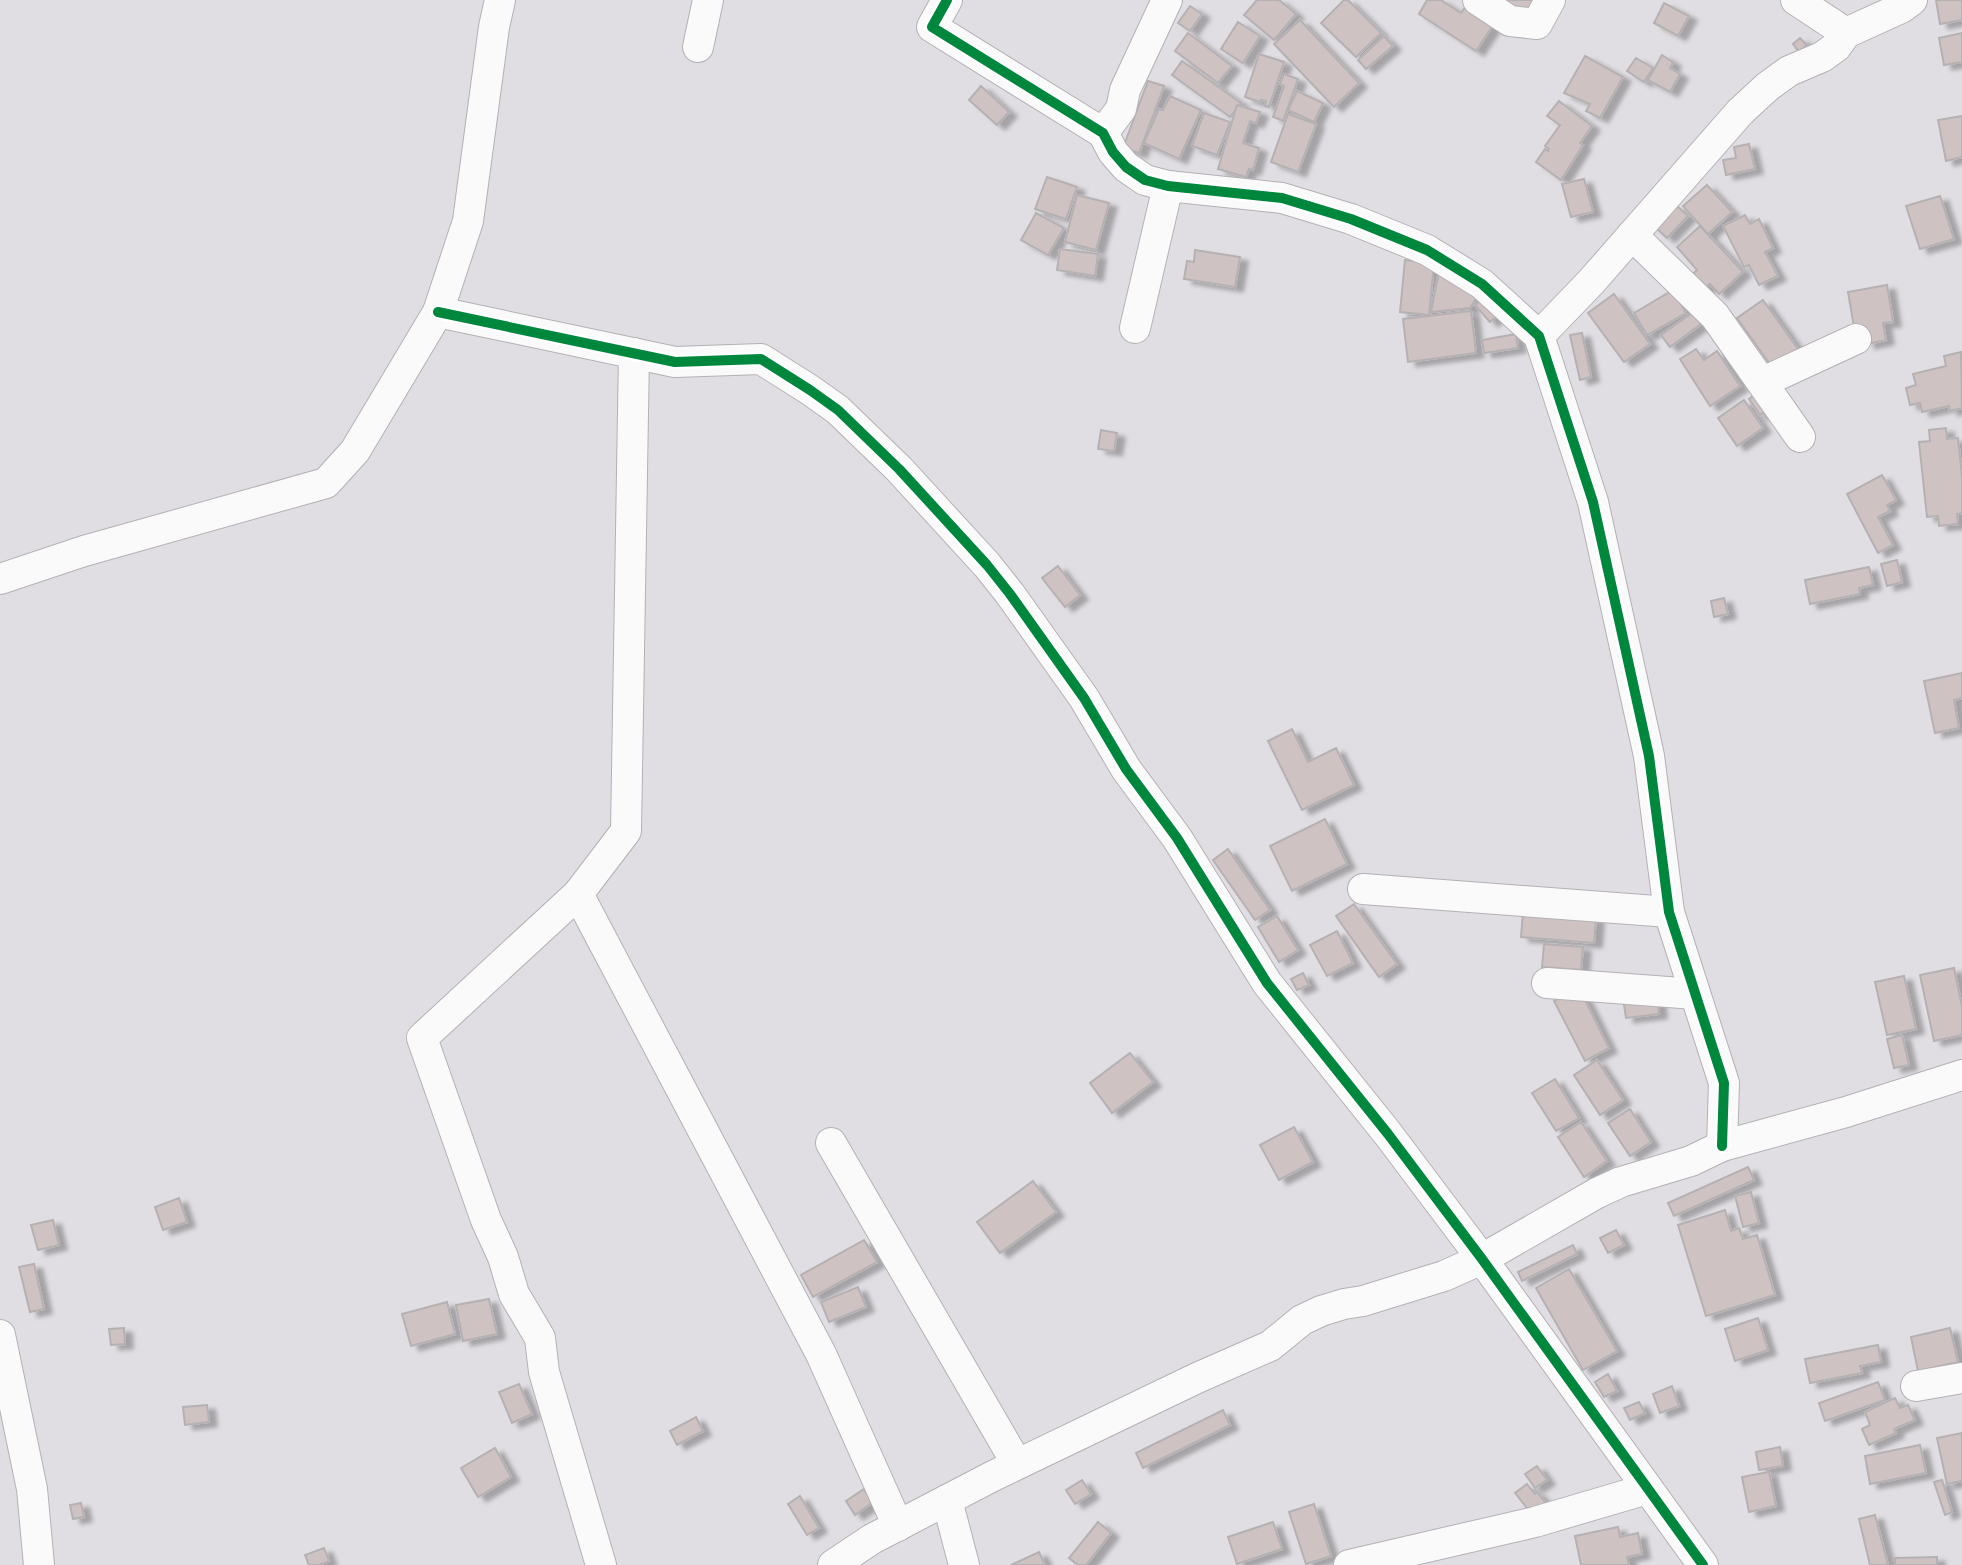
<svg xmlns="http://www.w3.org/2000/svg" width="1962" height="1565" font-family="Montserrat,sans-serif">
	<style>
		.building { fill: #cfc2c3; stroke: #b5b1b3; stroke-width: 2; filter: url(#shadow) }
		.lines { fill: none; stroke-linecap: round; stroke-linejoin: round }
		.minor-casing { stroke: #b4b1b5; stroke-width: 32 }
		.minor { stroke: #fafafb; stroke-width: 30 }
		.cycleway-casing { stroke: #fff; stroke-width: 15 }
		.cycleway { stroke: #00873e; stroke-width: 10 }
	</style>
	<defs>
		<filter id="shadow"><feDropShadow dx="8" dy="4.5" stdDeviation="2" flood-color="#0004"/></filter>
	</defs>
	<rect width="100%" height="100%" fill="#e1dee3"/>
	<g class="building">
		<path d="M1257,0H1279L1296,14L1274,40L1244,15Z"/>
		<path d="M1344,0H1348L1381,33L1356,57L1321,23Z"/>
		<path d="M1427,0H1441L1461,13L1467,4L1495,22L1476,51L1419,14Z"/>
		<path d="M1502,0H1537L1525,16Z"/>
		<path d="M1936,0H1962V20L1940,24Z"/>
		<path d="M1664,3L1689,16L1678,36L1654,23Z"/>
		<path d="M1190,6L1202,14L1190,31L1178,23Z"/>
		<path d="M1300,20L1359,83L1334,107L1274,44Z"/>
		<path d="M1238,22L1260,36L1243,63L1221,49Z"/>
		<path d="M1188,33L1232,66L1218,83L1175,51Z"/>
		<path d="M1962,33V62L1944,65L1939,38Z"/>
		<path d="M1384,36L1393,46L1366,69L1358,60Z"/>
		<path d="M1800,38L1807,45L1799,52L1793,44Z"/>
		<path d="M1259,54L1284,62L1269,107L1265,106L1266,101L1261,100L1260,102L1245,97Z"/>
		<path d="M1662,55L1673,62L1670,68L1680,74L1670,92L1648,80Z"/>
		<path d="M1585,56L1623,77L1600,118L1586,111L1590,104L1564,93Z"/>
		<path d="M1636,58L1653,68L1644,82L1627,71Z"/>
		<path d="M1182,61L1241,103L1230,117L1172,75Z"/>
		<path d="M1284,74L1298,79L1283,121L1273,117L1284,86L1280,84Z"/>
		<path d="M1148,81L1164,86L1139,153L1123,148Z"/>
		<path d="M981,86L1009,112L997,125L969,100Z"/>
		<path d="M1297,91L1323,103L1314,122L1288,110Z"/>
		<path d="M1170,96L1201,110L1179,159L1144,143L1159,109L1163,110Z"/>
		<path d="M1559,101L1592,126L1580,143L1583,145L1561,180L1536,162L1545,149L1548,151L1549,149L1545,146L1560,125L1547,116Z"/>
		<path d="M1237,105L1260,112L1256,123L1250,121L1243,143L1259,148L1253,170L1249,169L1246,177L1218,169Z"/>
		<path d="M1204,113L1230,122L1217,155L1192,146Z"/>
		<path d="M1288,114L1316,124L1298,172L1271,162Z"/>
		<path d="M1962,116V157L1946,161L1938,120Z"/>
		<path d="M1749,144L1755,169L1726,175L1723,160L1736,158L1734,147Z"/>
		<path d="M1047,177L1077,187L1066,219L1035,209Z"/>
		<path d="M1584,179L1593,212L1571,217L1562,184Z"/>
		<path d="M1707,185L1732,212L1708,234L1683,206Z"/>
		<path d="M1077,195L1109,203L1096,250L1065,242Z"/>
		<path d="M1940,196L1954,239L1920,249L1906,206Z"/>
		<path d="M1676,205L1688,216L1667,238L1654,226Z"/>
		<path d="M1036,213L1064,228L1048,255L1021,240Z"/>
		<path d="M1745,215L1750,224L1759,219L1773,248L1765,252L1778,276L1759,285L1749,265L1744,267L1723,226Z"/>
		<path d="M1700,226L1743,272L1719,294L1710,284L1702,291L1690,277L1697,270L1677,247Z"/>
		<path d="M1060,249L1098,254L1095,276L1057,270Z"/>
		<path d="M1195,250L1240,257L1235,287L1184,279L1187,261L1194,262Z"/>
		<path d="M1405,260L1434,263L1429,315L1400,312Z"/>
		<path d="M1439,271L1478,295L1470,308L1431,312Z"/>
		<path d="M1887,285L1893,322L1883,323L1886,340L1867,344L1864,326L1854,327L1848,292Z"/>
		<path d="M1673,290L1686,313L1647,335L1634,313Z"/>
		<path d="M1614,294L1650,344L1624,362L1588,313Z"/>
		<path d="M1483,298L1498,315L1490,322L1475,305Z"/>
		<path d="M1763,300L1798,349L1772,367L1737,318Z"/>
		<path d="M1471,311L1476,353L1408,362L1403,319Z"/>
		<path d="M1692,313L1701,324L1670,347L1661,335Z"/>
		<path d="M1582,333L1591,377L1580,380L1570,335Z"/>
		<path d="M1516,334L1518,348L1484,353L1482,340Z"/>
		<path d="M1696,349L1704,360L1717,351L1740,386L1710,406L1680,359Z"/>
		<path d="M1961,352L1962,408L1950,411L1949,406L1922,412L1920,403L1910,405L1906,388L1916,385L1913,374L1946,366L1944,356Z"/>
		<path d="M1757,393L1768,409L1760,415L1749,399Z"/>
		<path d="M1744,400L1763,428L1737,446L1718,418Z"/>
		<path d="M1946,428L1947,439L1958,438L1962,477V513L1957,514L1958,524L1939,526L1938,516L1927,517L1919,442L1930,441L1929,430Z"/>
		<path d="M1101,430L1117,433L1114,451L1098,449Z"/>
		<path d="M1882,475L1896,500L1887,505L1890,511L1878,517L1893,545L1878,553L1847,494Z"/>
		<path d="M1897,560L1902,582L1887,586L1881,564Z"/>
		<path d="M1058,566L1080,595L1065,607L1042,578Z"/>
		<path d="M1869,567L1873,585L1859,588L1860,594L1810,604L1805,580Z"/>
		<path d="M1724,598L1728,614L1714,617L1711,601Z"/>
		<path d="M1962,673V698L1954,700L1959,728L1935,733L1924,681Z"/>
		<path d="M1292,729L1308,762L1336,748L1354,785L1302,810L1268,741Z"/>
		<path d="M1325,819L1347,864L1292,891L1270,846Z"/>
		<path d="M1228,849L1270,910L1255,920L1213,860Z"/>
		<path d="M1354,904L1397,964L1379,977L1336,916Z"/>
		<path d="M1523,912L1596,918L1594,943L1521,937Z"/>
		<path d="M1277,916L1298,950L1279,962L1258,927Z"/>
		<path d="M1337,931L1353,963L1327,976L1310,945Z"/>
		<path d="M1544,944L1583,947L1581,970L1542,967Z"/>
		<path d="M1954,968L1962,1007V1035L1934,1041L1920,975Z"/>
		<path d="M1303,973L1309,985L1297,990L1291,979Z"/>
		<path d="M1904,976L1916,1029L1887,1035L1875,982Z"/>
		<path d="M1579,988L1609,1048L1585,1061L1554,1001Z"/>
		<path d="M1657,994L1659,1014L1626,1018L1623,998Z"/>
		<path d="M1902,1035L1909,1065L1894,1068L1887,1039Z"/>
		<path d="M1130,1053L1153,1082L1112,1113L1090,1083Z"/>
		<path d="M1597,1060L1623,1100L1600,1115L1574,1075Z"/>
		<path d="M1555,1079L1579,1118L1556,1131L1532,1093Z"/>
		<path d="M1630,1109L1651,1142L1630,1156L1608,1123Z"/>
		<path d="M1581,1122L1607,1161L1584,1177L1558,1137Z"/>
		<path d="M1294,1127L1313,1162L1279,1180L1260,1145Z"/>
		<path d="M1748,1167L1754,1180L1674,1216L1668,1203Z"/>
		<path d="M1033,1181L1056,1212L1000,1253L977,1222Z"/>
		<path d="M1751,1192L1759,1223L1743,1227L1735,1196Z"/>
		<path d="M179,1198L187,1222L163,1230L155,1207Z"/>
		<path d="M1725,1210L1731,1231L1739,1228L1743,1239L1757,1235L1775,1295L1706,1316L1678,1225Z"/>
		<path d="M53,1220L59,1245L38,1250L31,1225Z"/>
		<path d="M1616,1230L1624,1245L1608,1253L1600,1238Z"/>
		<path d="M864,1240L877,1262L813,1297L801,1275Z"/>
		<path d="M1573,1245L1577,1254L1522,1281L1518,1272Z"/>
		<path d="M34,1264L44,1309L30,1312L19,1267Z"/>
		<path d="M1569,1269L1617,1351L1583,1370L1536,1288Z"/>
		<path d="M858,1287L866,1307L829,1322L821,1302Z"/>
		<path d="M489,1299L497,1334L463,1341L456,1305Z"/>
		<path d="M447,1302L455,1334L411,1346L402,1314Z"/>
		<path d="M1758,1318L1768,1350L1735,1361L1725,1329Z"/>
		<path d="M124,1328L125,1344L111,1345L109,1329Z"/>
		<path d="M1950,1328L1958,1362L1918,1371L1911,1337Z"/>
		<path d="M1878,1345L1881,1362L1860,1366L1862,1373L1810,1383L1805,1359Z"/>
		<path d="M1608,1374L1617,1391L1604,1397L1595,1382Z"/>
		<path d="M1878,1382L1885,1400L1825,1421L1819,1403Z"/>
		<path d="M519,1384L532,1414L512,1423L499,1392Z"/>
		<path d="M1672,1386L1679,1406L1660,1413L1653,1394Z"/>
		<path d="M1895,1398L1900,1408L1908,1405L1915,1420L1894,1429L1896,1433L1869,1445L1862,1429L1870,1425L1865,1412Z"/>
		<path d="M1639,1402L1645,1413L1630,1420L1624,1408Z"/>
		<path d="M207,1405L209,1422L185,1425L183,1407Z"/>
		<path d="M1223,1410L1230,1425L1143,1468L1136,1453Z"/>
		<path d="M696,1417L703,1431L677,1445L670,1431Z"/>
		<path d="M1962,1433V1481L1947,1484L1937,1438Z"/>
		<path d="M1920,1445L1926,1473L1870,1484L1865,1456Z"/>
		<path d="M1780,1447L1783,1466L1759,1470L1756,1452Z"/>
		<path d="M495,1448L511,1477L478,1497L461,1468Z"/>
		<path d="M1537,1466L1547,1480L1535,1488L1525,1474Z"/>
		<path d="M1769,1472L1776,1506L1749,1512L1742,1477Z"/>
		<path d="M1082,1480L1091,1494L1075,1504L1066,1490Z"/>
		<path d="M1942,1480L1952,1512L1945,1515L1934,1482Z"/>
		<path d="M1527,1484L1535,1494L1537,1492L1549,1507L1535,1518L1515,1493Z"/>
		<path d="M864,1489L872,1503L855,1515L846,1501Z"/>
		<path d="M800,1496L819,1528L807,1535L788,1504Z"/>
		<path d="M81,1503L84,1517L73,1519L70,1505Z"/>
		<path d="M1314,1504L1331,1556L1306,1564L1289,1512Z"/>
		<path d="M1875,1515L1888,1565H1870L1859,1519Z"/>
		<path d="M1098,1522L1111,1533L1086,1565H1078L1069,1558Z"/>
		<path d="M1273,1522L1282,1549L1237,1564L1228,1537Z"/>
		<path d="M1618,1527L1620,1537L1638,1533L1642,1554L1627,1557L1629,1565H1581L1575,1536Z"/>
		<path d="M324,1548L329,1561L319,1565H309L305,1555Z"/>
		<path d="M1039,1552L1045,1565H1011Z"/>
		<path d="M1937,1557V1565H1895V1558Z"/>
	</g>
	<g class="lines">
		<defs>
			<g id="minor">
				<path d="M947,0L932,27L1103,133L1113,152L1126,167L1145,180L1168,186L1282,198L1351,219L1427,250L1482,284L1539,336L1593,502L1649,756L1669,912L1724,1083L1722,1146"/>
				<path d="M1478,0L1510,21L1537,24L1550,0"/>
				<path d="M1796,0L1846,33"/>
				<path d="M698,47L708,0"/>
				<path d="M1103,133L1121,109L1125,90L1167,0"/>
				<path d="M1632,235L1715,316L1800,437"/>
				<path d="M438,312L675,362L761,359L810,390L838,410L899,469L987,565L1010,594L1084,698L1126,769L1177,838L1267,983L1388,1134L1482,1259L1703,1565"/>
				<path d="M1135,328L1168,186"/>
				<path d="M1539,336L1591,282L1740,112L1767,87L1789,71L1822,57L1836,47L1846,33L1901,8L1912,0"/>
				<path d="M1763,382L1856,339"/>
				<path d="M0,579L84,551L326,483L355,451L438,312L468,221L494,27L500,0"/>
				<path d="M1363,889L1669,912"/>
				<path d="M578,894L821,1354L898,1526"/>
				<path d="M1547,983L1695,994"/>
				<path d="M831,1143L1017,1464"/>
				<path d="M0,1335L32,1489L39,1565"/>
				<path d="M1916,1386L1962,1378"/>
				<path d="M947,1500L964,1565"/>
				<path d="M601,1565L544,1372L540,1338L514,1294L503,1257L486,1220L422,1038L578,894L626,831L634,353"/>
				<path d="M833,1565L872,1539L993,1476L1197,1378L1270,1346L1302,1320L1321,1311L1344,1304L1363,1301L1444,1276L1482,1259L1597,1193L1621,1182L1691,1161L1722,1146L1846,1112L1962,1075"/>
				<path d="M1349,1565L1535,1522L1647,1489"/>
			</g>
		</defs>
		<use href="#minor" class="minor-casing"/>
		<use href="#minor" class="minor"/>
		<defs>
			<g id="cycleway">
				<path d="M947,0L932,27L1103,133L1113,152L1126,167L1145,180L1168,186L1282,198L1351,219L1427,250L1482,284L1539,336L1593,502L1649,756L1669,912L1724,1083L1722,1146"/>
				<path d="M438,312L675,362L761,359L810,390L838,410L899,469L987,565L1010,594L1084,698L1126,769L1177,838L1267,983L1388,1134L1482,1259L1703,1565"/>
			</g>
		</defs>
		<use href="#cycleway" class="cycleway-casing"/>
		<use href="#cycleway" class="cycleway"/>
	</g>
</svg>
